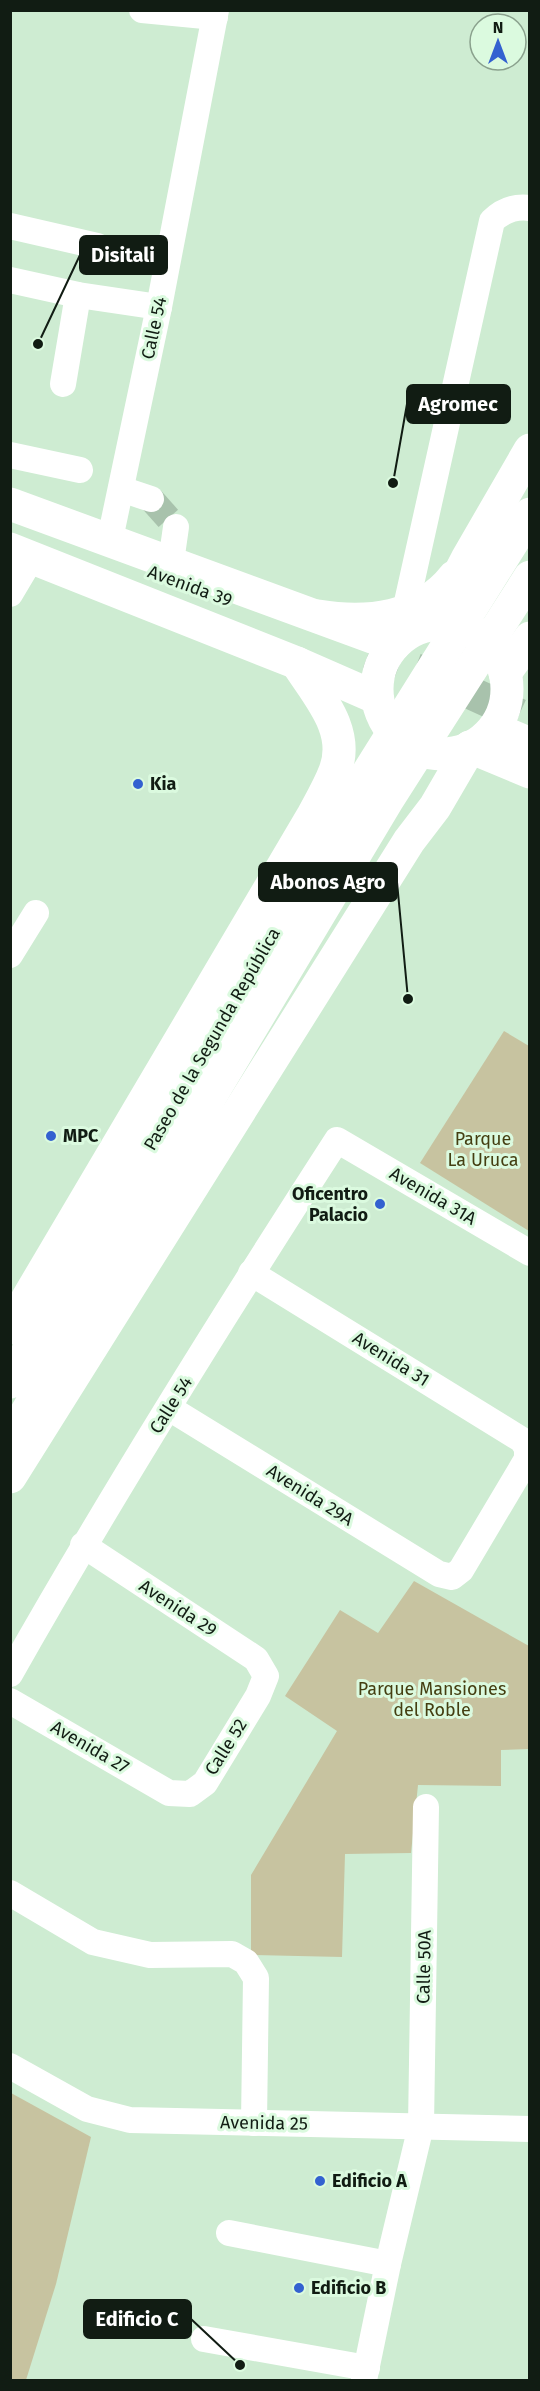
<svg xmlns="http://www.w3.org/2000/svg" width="540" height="2391" font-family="'Fira Sans',sans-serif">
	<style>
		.green { fill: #c7c3a0 }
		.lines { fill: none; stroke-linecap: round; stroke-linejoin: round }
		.minor-tunnel { stroke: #a8c2ac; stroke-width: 26; stroke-dasharray: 26 13; stroke-linecap: butt }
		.major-tunnel { stroke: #a8c2ac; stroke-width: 33; stroke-dasharray: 33 16; stroke-linecap: butt }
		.minor { stroke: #fff; stroke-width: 26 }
		.major { stroke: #fff; stroke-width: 33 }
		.highway { stroke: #fff; stroke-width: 33 }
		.poi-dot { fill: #3361d0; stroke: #dbfadf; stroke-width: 2 }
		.labels { text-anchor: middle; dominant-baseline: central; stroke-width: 6; stroke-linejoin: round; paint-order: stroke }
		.street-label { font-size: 18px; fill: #111c13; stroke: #dbfadf }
		.poi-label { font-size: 18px; font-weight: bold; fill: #111c13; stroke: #dbfadf; text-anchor: start }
		.park-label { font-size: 18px; fill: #443e11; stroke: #dbfadf }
		.leader { fill: none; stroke: #111c13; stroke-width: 2 }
		.callout-dot { fill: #111c13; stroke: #dbfadf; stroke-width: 2 }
		.callout { fill: #111c13; stroke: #111c13; stroke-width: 2 }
		.callout-label { font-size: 20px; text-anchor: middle; font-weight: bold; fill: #fff }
	</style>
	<rect width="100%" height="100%" fill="#ceecd2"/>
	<g class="green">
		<path d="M504,1031L529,1046V1231L420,1163Z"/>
		<path d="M414,1581L529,1646V1749L501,1750V1786L418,1785L411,1853L345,1854L342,1957L251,1955V1875L337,1731L285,1696L340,1610L378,1633Z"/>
		<path d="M11,2093L91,2137L56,2284L26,2380H11Z"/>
	</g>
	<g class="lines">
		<path class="minor-tunnel" d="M151,499L176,527"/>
		<path class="major-tunnel" d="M369,652L445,681L519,715"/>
		<g class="minor">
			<path d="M142,10L215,17"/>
			<path d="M10,226L97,246L128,259"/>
			<path d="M10,280L78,295L159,307"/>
			<path d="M63,384L78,295"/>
			<path d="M10,455L80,470"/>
			<path d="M121,489L151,499"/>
			<path d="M110,539L159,307L216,10"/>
			<path d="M171,562L176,527"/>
			<path d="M10,594L32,557"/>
			<path d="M405,611L492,221C502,211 515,206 530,208"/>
			<path d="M10,955L36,913"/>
			<path d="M169,1408L439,1574L452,1577L461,1570L527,1459V1448L522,1440L251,1273"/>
			<path d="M10,1674C113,1492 224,1315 337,1140L530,1253"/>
			<path d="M10,1701L169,1793L190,1794L205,1783L258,1696L266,1676L256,1659L83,1545"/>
			<path d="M10,1893L93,1942L150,1955L232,1954L246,1962L256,1978L254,2123"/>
			<path d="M10,2066L87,2109L130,2120L530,2129"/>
			<path d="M229,2233L388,2264"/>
			<path d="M204,2339L367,2368"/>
			<path d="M364,2380L388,2264L421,2126L426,1807"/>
		</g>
		<g class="major">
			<path d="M10,504L394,645"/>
			<path d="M10,549L297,663L377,698"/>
			<circle cx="442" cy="689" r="65"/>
			<path d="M509,735L530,744"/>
			<path d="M470,747L530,772"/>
		</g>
		<g class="highway">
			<path d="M318,616C366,624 421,619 454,577"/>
			<path d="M433,625L467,559L530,450"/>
			<path d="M505,673L530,638"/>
			<path d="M10,1328L312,817C320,802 329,787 335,771C351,730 317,695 297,663"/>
			<path d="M10,1382L361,784L530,514"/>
			<path d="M10,1441L217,1085L388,799L530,577"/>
			<path d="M10,1477L409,841L435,807L470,747"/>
		</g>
	</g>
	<g class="poi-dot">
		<circle cx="138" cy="784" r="6"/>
		<circle cx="51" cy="1136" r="6"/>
		<circle cx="380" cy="1204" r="6"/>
		<circle cx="320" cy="2181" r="6"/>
		<circle cx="299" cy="2288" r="6"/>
	</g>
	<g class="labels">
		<g class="street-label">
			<text transform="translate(154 328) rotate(-78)">Calle 54</text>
			<text transform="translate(190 586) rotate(20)">Avenida 39</text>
			<text transform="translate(212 1039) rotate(-60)">Paseo de la Segunda República</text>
			<text transform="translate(433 1196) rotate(30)">Avenida 31A</text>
			<text transform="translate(391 1359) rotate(32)">Avenida 31</text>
			<text transform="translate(171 1405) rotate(-58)">Calle 54</text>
			<text transform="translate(310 1495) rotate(32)">Avenida 29A</text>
			<text transform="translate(178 1608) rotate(33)">Avenida 29</text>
			<text transform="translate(90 1747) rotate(30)">Avenida 27</text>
			<text transform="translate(226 1747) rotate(-58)">Calle 52</text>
			<text transform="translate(424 1967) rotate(-89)">Calle 50A</text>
			<text transform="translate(264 2123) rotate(1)">Avenida 25</text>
		</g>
		<g class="poi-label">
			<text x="150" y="784">Kia</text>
			<text x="63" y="1136">MPC</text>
			<text x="368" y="1194" text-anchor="end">Oficentro<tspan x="368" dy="21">Palacio</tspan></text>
			<text x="332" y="2181">Edificio A</text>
			<text x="311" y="2288">Edificio B</text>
		</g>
		<g class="park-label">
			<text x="483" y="1139">Parque<tspan x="483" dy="21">La Uruca</tspan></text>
			<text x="432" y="1689">Parque Mansiones<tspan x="432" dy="21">del Roble</tspan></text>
		</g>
	</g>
	<path class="leader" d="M38 344L80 255M393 483L407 404M408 999L397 882M240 2365L191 2319"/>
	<g class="callout-dot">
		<circle cx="38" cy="344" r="6"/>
		<circle cx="393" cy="483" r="6"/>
		<circle cx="408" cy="999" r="6"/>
		<circle cx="240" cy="2365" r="6"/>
	</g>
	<g class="callout">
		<rect x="80" y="236" width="87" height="38" rx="6"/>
		<rect x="407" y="385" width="103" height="38" rx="6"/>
		<rect x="259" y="863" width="138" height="38" rx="6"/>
		<rect x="84" y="2300" width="107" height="38" rx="6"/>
	</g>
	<g class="callout-label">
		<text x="123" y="262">Disitali</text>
		<text x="458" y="411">Agromec</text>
		<text x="328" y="889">Abonos Agro</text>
		<text x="137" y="2326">Edificio C</text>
	</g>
	<rect width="540" height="2391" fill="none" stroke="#111c13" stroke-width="24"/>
	<g transform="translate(498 42)"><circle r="28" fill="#dbfadf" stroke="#8aa18d" stroke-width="1.5"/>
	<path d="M0-4.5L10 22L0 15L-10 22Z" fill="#3361d0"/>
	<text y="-9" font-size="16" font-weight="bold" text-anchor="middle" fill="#111c13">N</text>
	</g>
</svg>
